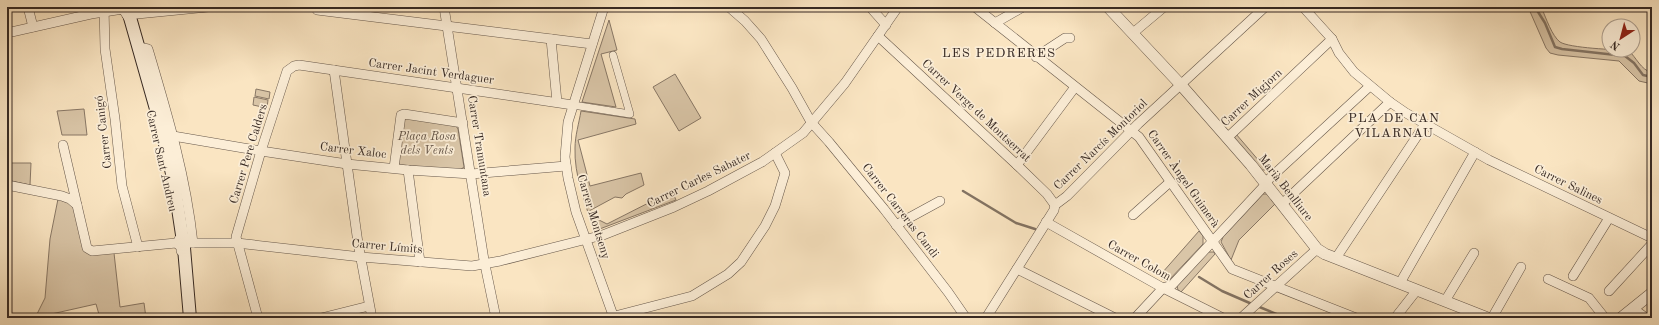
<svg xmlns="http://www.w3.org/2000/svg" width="1659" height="325" font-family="'Old Standard TT',serif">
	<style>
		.green { fill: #d9c5a7; stroke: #887765 }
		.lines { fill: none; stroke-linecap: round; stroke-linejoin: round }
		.stream { stroke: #837362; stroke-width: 2.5 }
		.pedestrian-casing { stroke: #67584b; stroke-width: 8 }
		.minor-casing { stroke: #67584b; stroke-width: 10 }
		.tertiary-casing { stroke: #67584b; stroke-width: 12 }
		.secondary-casing { stroke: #362923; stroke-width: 14 }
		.pedestrian { stroke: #fceed7; stroke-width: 7 }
		.minor { stroke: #fceed7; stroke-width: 9 }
		.tertiary { stroke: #fceed7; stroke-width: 11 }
		.secondary { stroke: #fceed7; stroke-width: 12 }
		.labels { text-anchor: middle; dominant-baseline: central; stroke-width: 3.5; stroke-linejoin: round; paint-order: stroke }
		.street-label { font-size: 12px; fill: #362923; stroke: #fceed7 }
		.park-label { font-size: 12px; font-style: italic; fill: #5f5044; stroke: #fceed7 }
		.neighbourhood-label { font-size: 13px; letter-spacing: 1px; fill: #362923; stroke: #fceed7 }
	</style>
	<rect width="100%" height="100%" fill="#fae5c2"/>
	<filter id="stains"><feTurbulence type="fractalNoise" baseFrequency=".005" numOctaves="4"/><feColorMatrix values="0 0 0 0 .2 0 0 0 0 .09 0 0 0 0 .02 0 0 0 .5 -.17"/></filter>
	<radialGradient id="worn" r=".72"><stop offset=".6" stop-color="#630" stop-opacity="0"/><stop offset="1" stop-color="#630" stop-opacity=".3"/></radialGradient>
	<g class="green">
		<path d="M1528,7H1540L1542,9C1546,18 1552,36 1560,42C1569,48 1616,50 1628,50C1637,58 1640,69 1652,73V84L1639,81L1619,61L1558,55L1550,53L1546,48Z"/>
		<path d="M609,20L617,50L601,54L616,107L582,102Z"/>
		<path d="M675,74L701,118L679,131L653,87Z"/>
		<path d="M256,89L270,92L269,99L255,96Z"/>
		<path d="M254,97L268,100L267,108L253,105Z"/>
		<path d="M84,109L87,135H62L57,111Z"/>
		<path d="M581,111L635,119L636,124L578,140L590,186L641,173L644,185L626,194L622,198L615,197L589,211L591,216L607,224L672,191L676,200L597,230L593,228C585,202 574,175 575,148C575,136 579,123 581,111Z"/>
		<path d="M406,118L456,126L458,129L464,167L460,170L400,165L398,162L403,120Z"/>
		<path d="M1236,134L1266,169L1267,170H1262L1235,139L1234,135Z"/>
		<path d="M7,163H31L30,185L7,180Z"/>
		<path d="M1263,194H1269L1276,203L1239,240L1231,260L1221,242L1223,237Z"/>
		<path d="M58,199L69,203L74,208L84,245L114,253L120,307L144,303L146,318H100L96,304L47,315L43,318H35L45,298L50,239Z"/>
		<path d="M1199,231L1203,236V244L1169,280L1166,281L1161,278L1162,273Z"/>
		<path d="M1208,252H1214L1215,254L1181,292L1178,290L1177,286Z"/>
	</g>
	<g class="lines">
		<g class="stream">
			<path d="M1535,7L1545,23L1555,47L1562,49L1625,56L1634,63L1643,75L1652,77"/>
			<path d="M963,191L1016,223L1035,229"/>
			<path d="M1199,277L1222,291L1252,304"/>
			<path d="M1257,306L1286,318"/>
		</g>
		<defs>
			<path id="pedestrian" d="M573,105L630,114L613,55"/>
			<g id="minor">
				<path d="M28,7L33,27"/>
				<path d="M104,7L105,49L115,119L122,186L138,247"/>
				<path d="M444,7L484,260L496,318"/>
				<path d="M604,7L568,122L565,157L568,178L576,212L614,318"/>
				<path d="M729,7L745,21L761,39L792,88L811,122L829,142L884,209L948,292L966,318"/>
				<path d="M870,7L886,25"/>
				<path d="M975,7L1139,137L1232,269L1356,318"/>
				<path d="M1303,7L1332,39L1339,53L1354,72L1390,102L1406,113L1489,160L1652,238"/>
				<path d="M317,10L592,44"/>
				<path d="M127,15L208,7"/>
				<path d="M995,23L1023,7"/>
				<path d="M7,33L91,14L123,9L128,17"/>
				<path d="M1133,33L1164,7"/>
				<path d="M878,36L1017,165L1047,194L1055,205"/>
				<path d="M551,39L557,102"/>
				<path d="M139,47L148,49C167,113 186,176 193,243"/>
				<path d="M1036,57L1065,38H1070"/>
				<path d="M334,70L358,243L372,318"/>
				<path d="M159,132L163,135L173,136L261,151L347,164L408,170L471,174L566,166"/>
				<path d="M1227,138L1332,39"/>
				<path d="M63,145L87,248L92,251L176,243L181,247V251"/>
				<path d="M1017,165L1075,87"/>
				<path d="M394,168L401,115L404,114L463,123"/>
				<path d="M408,170L420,262"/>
				<path d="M7,185L62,196L70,199L77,205"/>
				<path d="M1282,204L1390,102"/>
				<path d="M1133,215L1170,182"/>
				<path d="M1046,222L1163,288L1223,318"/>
				<path d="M896,225L940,201"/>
				<path d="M179,239L184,243H237L361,257L472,266L500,261L603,235L674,207L708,191L762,162L803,133L845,83L898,7"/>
				<path d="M1336,258L1425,124"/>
				<path d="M1017,269L1115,318"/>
				<path d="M1573,276L1609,218"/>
				<path d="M1548,279L1589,298L1605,318"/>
				<path d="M1400,283L1475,152"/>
				<path d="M1609,291L1652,244"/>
				<path d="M1445,301L1474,253"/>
				<path d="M1634,309L1646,318"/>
				<path d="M258,318L236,237L261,151L287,71L294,66L299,65L573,105"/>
				<path d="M321,318L369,306"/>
				<path d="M607,318L692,296L728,274L741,262L765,226L775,206L785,173L775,153"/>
				<path d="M986,318L1054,210L1055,205L1067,196L1138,124L1265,7"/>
				<path d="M1135,318L1163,288L1172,285L1266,184L1269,179L1370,86"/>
				<path d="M1241,318L1317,249"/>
				<path d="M1395,318L1417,290"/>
				<path d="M1492,318L1521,267"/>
			</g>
			<g id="tertiary">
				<path d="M1108,7L1181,85L1251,165L1317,249L1325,254L1488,318"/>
				<path d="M1621,318L1652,293"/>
			</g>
			<path id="secondary" d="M127,7L160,123L174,182L184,248L190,318"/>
		</defs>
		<use href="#pedestrian" class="pedestrian-casing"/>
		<use href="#minor" class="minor-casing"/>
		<use href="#tertiary" class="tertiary-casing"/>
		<use href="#secondary" class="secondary-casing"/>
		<use href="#pedestrian" class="pedestrian"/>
		<use href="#minor" class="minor"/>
		<use href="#tertiary" class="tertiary"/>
		<use href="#secondary" class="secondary"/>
	</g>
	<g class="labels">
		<g class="street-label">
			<text transform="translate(431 72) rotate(8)">Carrer Jacint Verdaguer</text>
			<text transform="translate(1252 98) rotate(-43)">Carrer Migjorn</text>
			<text transform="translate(976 111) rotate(43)">Carrer Verge de Montserrat</text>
			<text transform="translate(104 132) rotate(-97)">Carrer Canigó</text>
			<text transform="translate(1101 145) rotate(-44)">Carrer Narcís Montoriol</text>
			<text transform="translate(479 146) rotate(81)">Carrer Tramuntana</text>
			<text transform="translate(353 151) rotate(7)">Carrer Xaloc</text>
			<text transform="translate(249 154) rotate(-73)">Carrer Pere Calders</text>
			<text transform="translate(161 161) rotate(77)">Carrer Sant Andreu</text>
			<text transform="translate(1183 179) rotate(55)">Carrer Àngel Guimerà</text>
			<text transform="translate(699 180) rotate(-26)">Carrer Carles Sabater</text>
			<text transform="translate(1568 185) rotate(26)">Carrer Salines</text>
			<text transform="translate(1285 188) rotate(52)">Marià Benlliure</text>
			<text transform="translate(900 211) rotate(52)">Carrer Carreras Candi</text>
			<text transform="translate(593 217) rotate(73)">Carrer Montseny</text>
			<text transform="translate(387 247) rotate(5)">Carrer Límits</text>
			<text transform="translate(1139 261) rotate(29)">Carrer Colom</text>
			<text transform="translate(1271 275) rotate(-42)">Carrer Roses</text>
		</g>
		<g class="park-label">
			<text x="427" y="137">Plaça Rosa<tspan x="427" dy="14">dels Vents</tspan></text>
		</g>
		<g class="neighbourhood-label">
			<text x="999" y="53">LES PEDRERES</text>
			<text x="1394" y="118">PLA DE CAN<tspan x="1394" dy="15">VILARNAU</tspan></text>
		</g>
	</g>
	<rect width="1659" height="325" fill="none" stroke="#fae5c2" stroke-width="24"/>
	<rect x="8" y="8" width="1643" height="309" fill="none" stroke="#362923" stroke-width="2"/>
	<rect x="12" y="12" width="1635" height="301" fill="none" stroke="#362923"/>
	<g transform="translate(1621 38) rotate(216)"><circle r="19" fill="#fceed7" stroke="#ad9f8f"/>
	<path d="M0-3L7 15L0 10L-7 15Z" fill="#8f2418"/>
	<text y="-6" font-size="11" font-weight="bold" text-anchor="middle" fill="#362923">N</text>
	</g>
	<rect width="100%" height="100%" filter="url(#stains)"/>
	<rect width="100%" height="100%" fill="url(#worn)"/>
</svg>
